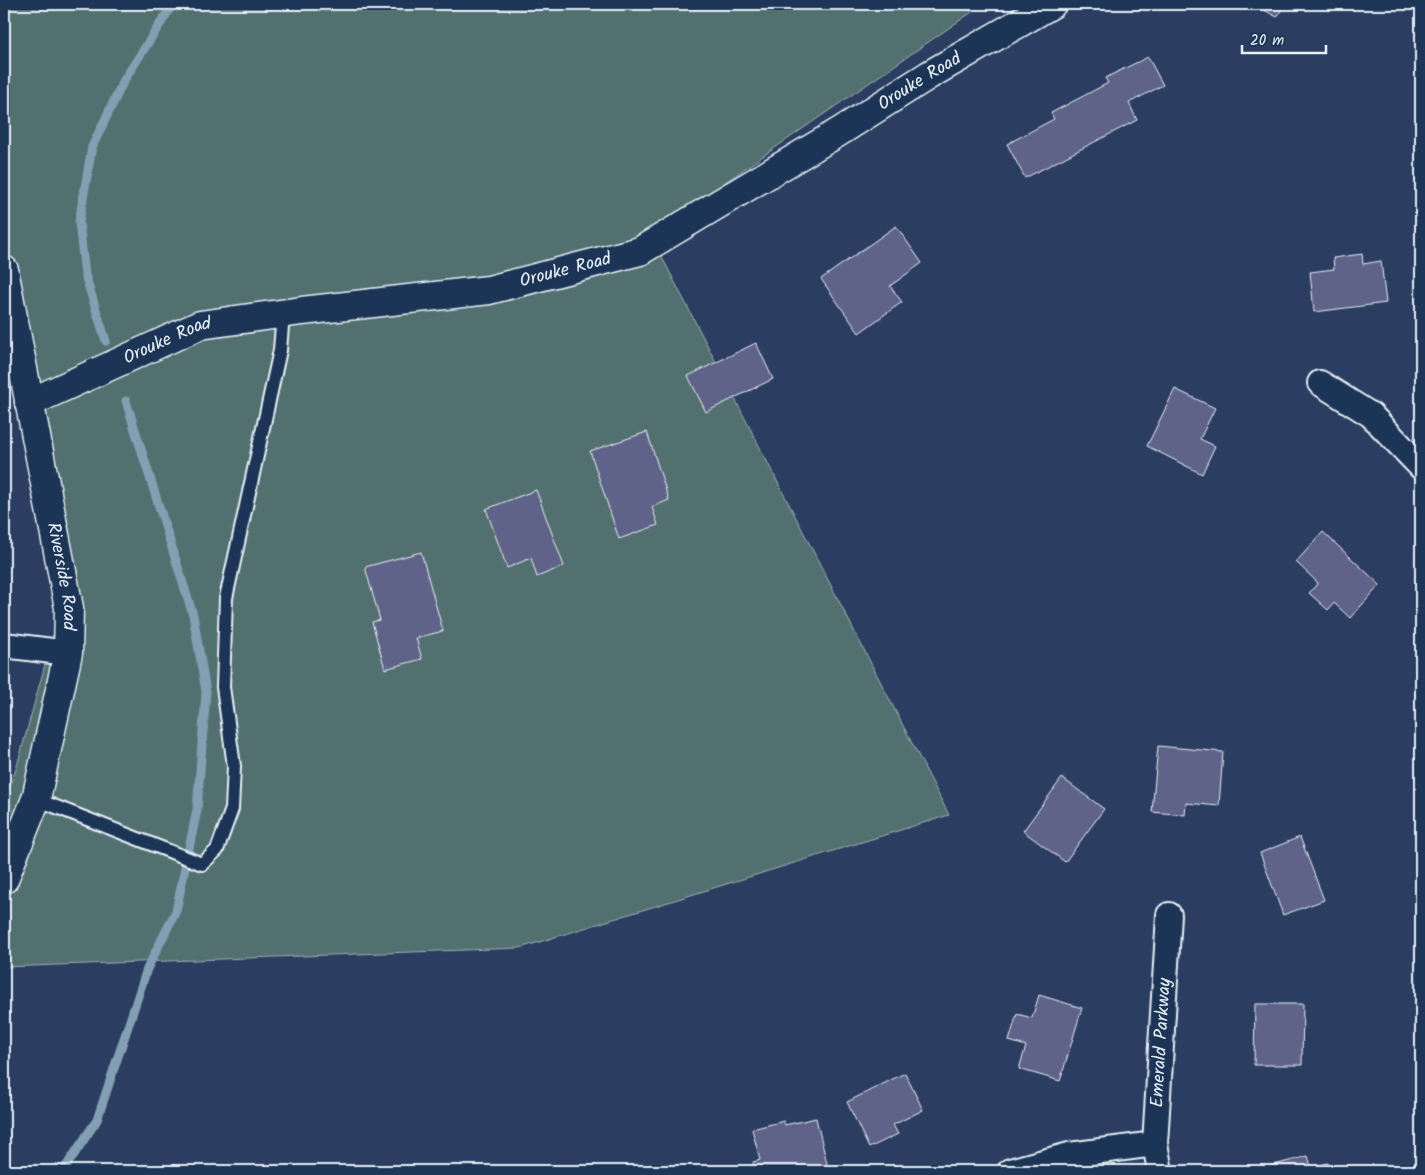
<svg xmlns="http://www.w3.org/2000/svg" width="1425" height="1175" font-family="Kalam,sans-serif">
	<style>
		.green { fill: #53706f; stroke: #9eb0b4 }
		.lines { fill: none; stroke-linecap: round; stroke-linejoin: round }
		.stream { stroke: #839fb3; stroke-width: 9 }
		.building { fill: #616489; stroke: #e8f1f8 }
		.lane-casing { stroke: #e8f1f8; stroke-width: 16 }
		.street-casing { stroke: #e8f1f8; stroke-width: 28 }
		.secondary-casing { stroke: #e8f1f8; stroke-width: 31 }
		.lane { stroke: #1d3557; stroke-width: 12 }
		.street { stroke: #1d3557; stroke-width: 24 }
		.secondary { stroke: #1d3557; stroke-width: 28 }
		.labels { text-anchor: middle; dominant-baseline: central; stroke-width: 4.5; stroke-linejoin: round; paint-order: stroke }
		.street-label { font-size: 18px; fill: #e8f1f8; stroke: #1d3557 }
	</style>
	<rect width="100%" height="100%" fill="#2b3e61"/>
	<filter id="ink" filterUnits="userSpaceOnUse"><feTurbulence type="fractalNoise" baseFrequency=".02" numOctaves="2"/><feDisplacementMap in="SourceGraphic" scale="10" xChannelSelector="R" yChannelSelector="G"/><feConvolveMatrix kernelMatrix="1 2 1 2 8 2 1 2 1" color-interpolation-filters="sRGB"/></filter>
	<g filter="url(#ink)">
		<path class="green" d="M4,4H969L972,12L650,234L949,815L520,948L4,967V803L17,766L62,603L18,401L4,370Z"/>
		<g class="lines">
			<g class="stream">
				<path d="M106,341L85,275L79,222L92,147L124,80L173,4"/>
				<path d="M63,1171L97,1120L147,969L176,911L197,810L206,692L193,615L126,401"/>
			</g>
		</g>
		<g class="building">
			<path d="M1253,4H1285L1277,17Z"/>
			<path d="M1148,57L1163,85L1129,103L1137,120L1025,178L1007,144L1054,119L1051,113L1108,83L1105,78Z"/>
			<path d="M896,226L922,263L890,286L902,302L859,333L821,279Z"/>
			<path d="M1362,254L1363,264L1381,261L1386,303L1314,312L1310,272L1334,269L1333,258Z"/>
			<path d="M756,343L773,379L706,412L688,376Z"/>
			<path d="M1175,389L1215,408L1200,439L1215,446L1202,474L1147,446Z"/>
			<path d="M647,432L669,500L652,507L658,525L619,539L590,451Z"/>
			<path d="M536,490L564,566L537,577L531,558L507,568L486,509Z"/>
			<path d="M1323,532L1380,585L1350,618L1334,603L1328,610L1309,593L1318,583L1296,562Z"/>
			<path d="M421,552L443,631L416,638L422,659L385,669L372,622L380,620L365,567Z"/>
			<path d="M1158,746L1223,752L1219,806L1186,803L1185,815L1152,812Z"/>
			<path d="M1062,778L1104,809L1065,862L1023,831Z"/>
			<path d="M1300,837L1324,900L1283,915L1260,853Z"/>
			<path d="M1039,995L1082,1008L1060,1081L1019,1069L1026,1046L1009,1041L1017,1014L1032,1018Z"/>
			<path d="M1255,1004H1303L1302,1065H1254Z"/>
			<path d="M905,1073L923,1110L893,1125L898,1134L869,1148L847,1102Z"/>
			<path d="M816,1118L828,1168L815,1171H755L753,1162L760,1160L752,1129L784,1121L785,1125Z"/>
			<path d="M1308,1156L1311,1167L1328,1163L1330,1171H1271L1270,1166Z"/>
		</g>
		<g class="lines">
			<defs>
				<path id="lane" d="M36,799L202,864L217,850L232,809L234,766L223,687L226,598L280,350L283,314"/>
				<g id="street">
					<path d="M1320,383L1371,415L1421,467"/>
					<path d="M4,645L68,653"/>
					<path d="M1010,1171L1069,1155L1155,1144"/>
					<path id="s1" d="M1160,1171L1155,1144L1169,915"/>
				</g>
				<g id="secondary">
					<path id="s2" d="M4,270L69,608L68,653L36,799L4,879"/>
					<path id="s3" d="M29,403L200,325L302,311L489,290L640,251L839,132L929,75L1052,4"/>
				</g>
			</defs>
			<use href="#lane" class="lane-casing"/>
			<use href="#street" class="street-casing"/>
			<use href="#secondary" class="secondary-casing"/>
			<use href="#lane" class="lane"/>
			<use href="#street" class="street"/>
			<use href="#secondary" class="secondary"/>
		</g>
	</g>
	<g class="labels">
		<g class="street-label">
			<text stroke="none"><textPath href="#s3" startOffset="962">Orouke Road</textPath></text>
			<text stroke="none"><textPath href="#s3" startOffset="558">Orouke Road</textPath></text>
			<text stroke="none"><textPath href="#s3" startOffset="152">Orouke Road</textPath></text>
			<text stroke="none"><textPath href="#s2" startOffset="312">Riverside Road</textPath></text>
			<text stroke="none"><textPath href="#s1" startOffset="129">Emerald Parkway</textPath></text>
		</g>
	</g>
	<rect width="1425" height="1175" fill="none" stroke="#1d3557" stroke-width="20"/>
	<rect x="10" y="10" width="1405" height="1155" fill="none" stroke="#e8f1f8" stroke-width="2" filter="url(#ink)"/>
	<path d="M1242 45v8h84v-8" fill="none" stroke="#e8f1f8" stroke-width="2.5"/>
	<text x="1250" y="45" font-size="15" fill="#e8f1f8" stroke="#1d3557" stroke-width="4" paint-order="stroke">20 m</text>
</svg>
